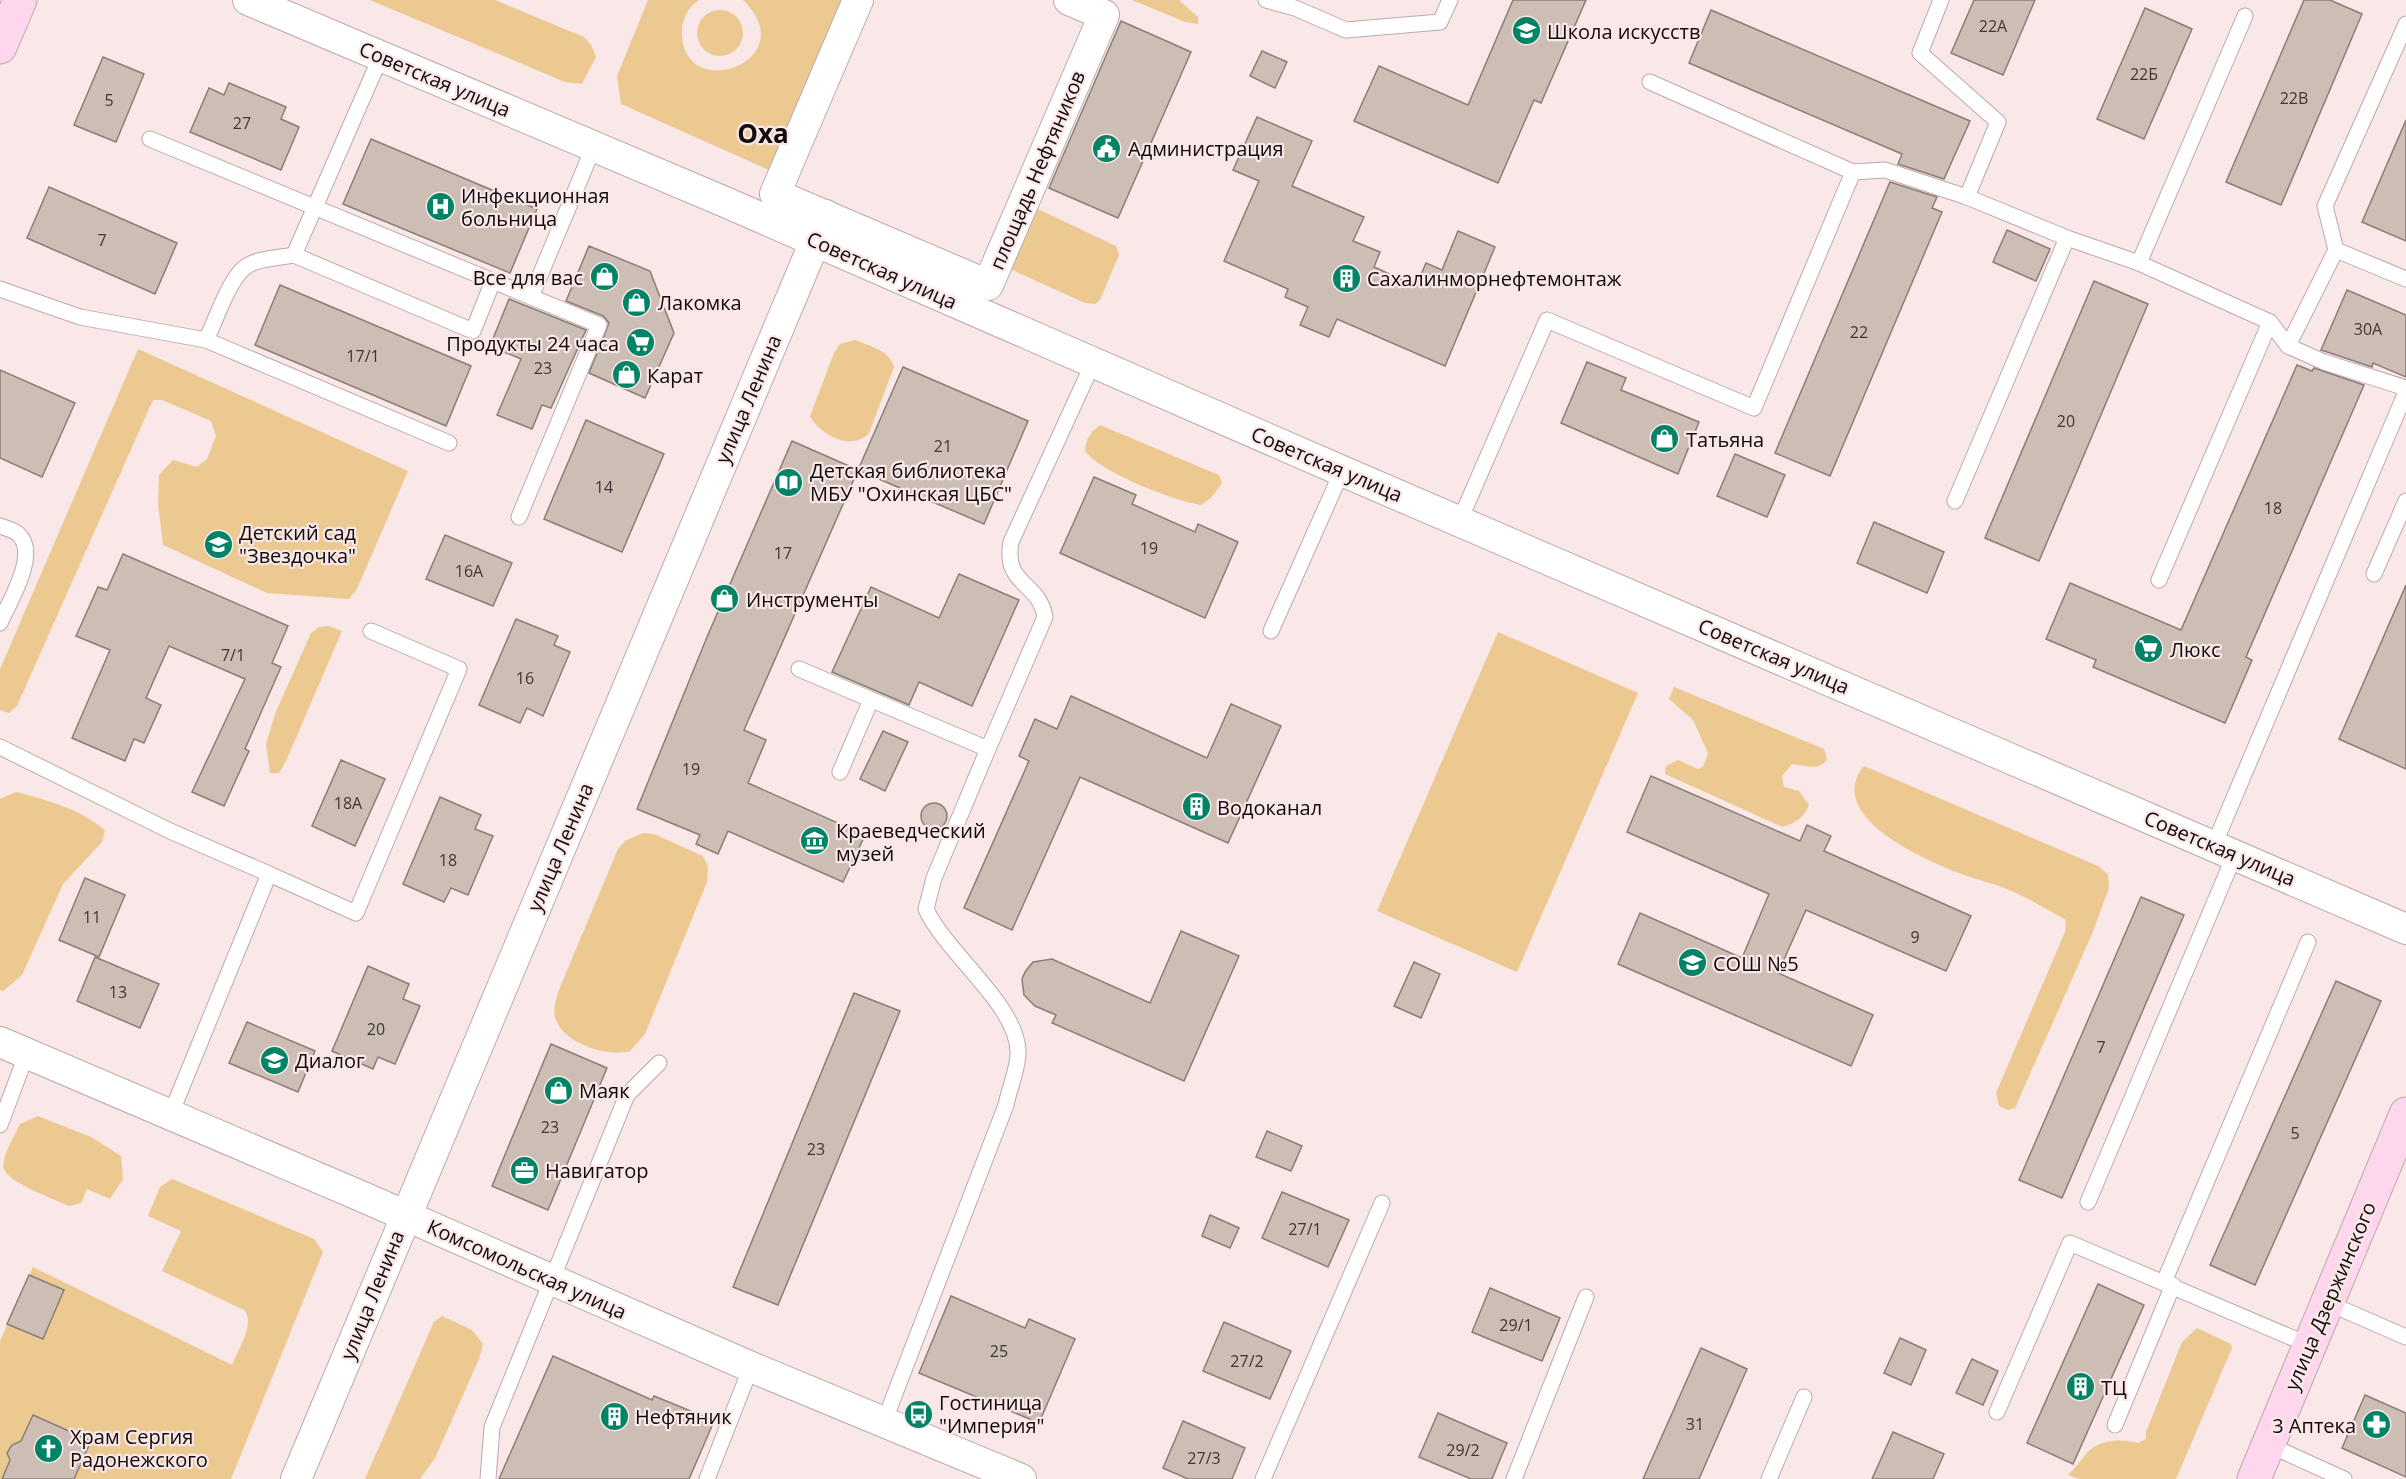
<svg xmlns="http://www.w3.org/2000/svg" width="2406" height="1479" font-family="'Open Sans',sans-serif">
	<style>
		.green { fill: #edc992 }
		.building { fill: #ccbdb5; stroke: #8c7d76; stroke-width: 1.5 }
		.lines { fill: none; stroke-linecap: round; stroke-linejoin: round }
		.lane-casing { stroke: #bcaaaa; stroke-width: 17 }
		.street-casing { stroke: #bcaaaa; stroke-width: 32 }
		.secondary-casing { stroke: #bcaaaa; stroke-width: 35 }
		.lane { stroke: #fff; stroke-width: 15 }
		.street { stroke: #fff; stroke-width: 30 }
		.secondary { stroke: #fed7ee; stroke-width: 33 }
		.labels { text-anchor: middle; dominant-baseline: central; stroke-width: 4.5; stroke-linejoin: round; paint-order: stroke }
		.number-label { font-size: 16px; fill: #3f3735 }
		.poi-label { font-size: 20px; fill: #100a0a; stroke: #fae7e7; text-anchor: start }
		.street-label { font-size: 20px; fill: #100a0a; stroke: #fae7e7 }
		.district-label { font-size: 26px; font-weight: bold; fill: #100a0a; stroke: #fae7e7 }
	</style>
	<rect width="100%" height="100%" fill="#fae7e7"/>
	<g class="green">
		<path d="M370,0H495L584,37L591,45L596,57L582,84L565,82Z"/>
		<path d="M648,0H699C687,8 681,21 682,36C686,104 805,60 743,0H855L780,175L621,104L617,76Z"/>
		<path d="M1132,0H1179L1198,17V24L1185,22Z"/>
		<circle cx="720" cy="33" r="23"/>
		<path d="M1023,202L1116,246L1119,255L1100,300L1095,304L1085,303L997,263Z"/>
		<path d="M855,340C869,346 890,350 894,367L869,433C852,452 820,435 810,416L834,353L840,344Z"/>
		<path d="M138,349L408,471L357,589L349,599L267,593L163,545L158,504L159,475L173,460L197,467L207,459L216,436L211,421L162,400H153L17,706L9,713L0,710V669Z"/>
		<path d="M1100,425L1219,475L1222,483L1211,498L1201,505C1174,501 1100,472 1085,451C1086,439 1090,432 1100,425Z"/>
		<path d="M329,626L342,631L286,761L279,773H270L266,744L275,714L311,633L319,627Z"/>
		<path d="M1498,632L1638,693L1517,972L1377,911Z"/>
		<path d="M1674,687L1824,749L1827,759C1820,772 1804,765 1792,764L1782,776L1784,787L1799,791L1809,805C1805,817 1794,824 1782,827L1665,774L1666,766L1678,760L1698,769L1703,767L1708,753L1693,720L1669,699Z"/>
		<path d="M1864,766L2098,866L2108,874L2109,888L2092,934L2015,1108L2008,1110L1999,1106L1996,1093L2065,932L2066,920C2047,910 2029,898 2009,890C1988,881 1965,877 1944,867C1911,853 1826,812 1864,766Z"/>
		<path d="M16,792C47,800 80,809 105,830L102,842L63,884L22,975L3,991L0,990V799Z"/>
		<path d="M643,833L654,834L703,856L708,867L707,882L645,1034L630,1051C607,1057 565,1044 556,1020C552,1011 556,1001 558,992L618,849L625,841Z"/>
		<path d="M38,1116L91,1137L121,1156L123,1179L110,1199L87,1189L81,1203L69,1206C56,1200 7,1182 4,1169C1,1157 15,1135 20,1124Z"/>
		<path d="M172,1179L314,1239L323,1252L231,1479H0V1341L33,1267L232,1365C238,1349 256,1324 244,1310L162,1271L181,1231L148,1216L160,1187Z"/>
		<path d="M442,1316L472,1330L483,1344L479,1359L435,1458L420,1479H365L429,1333L434,1322Z"/>
		<path d="M2197,1328L2231,1344L2232,1348L2176,1479H2079L2068,1475C2077,1467 2083,1456 2091,1449C2104,1439 2123,1439 2138,1443L2146,1439V1432L2182,1342Z"/>
	</g>
	<g class="building">
		<path d="M1513,0H1586L1541,103L1534,100L1498,183L1354,121L1379,66L1468,105Z"/>
		<path d="M1974,0H2035L2003,75L1951,53Z"/>
		<path d="M2304,0H2330L2362,14L2281,205L2226,182Z"/>
		<path d="M2145,8L2192,29L2144,139L2097,119Z"/>
		<path d="M1711,10L1970,121L1944,179L1898,164L1902,154L1689,63Z"/>
		<path d="M1121,21L1191,52L1118,218L1049,188Z"/>
		<path d="M1262,51L1287,62L1275,88L1250,76Z"/>
		<path d="M103,57L144,74L116,142L74,125Z"/>
		<path d="M229,83L286,107L281,119L299,127L281,170L190,132L209,88L224,95Z"/>
		<path d="M1257,117L1312,141L1292,186L1364,217L1353,241L1380,252L1374,267L1416,286L1426,263L1442,270L1458,231L1495,247L1445,366L1337,319L1329,337L1300,325L1308,307L1285,297L1288,289L1224,261L1259,181L1233,170Z"/>
		<path d="M2406,120V241L2362,222Z"/>
		<path d="M371,139L537,209L510,273L343,204Z"/>
		<path d="M1890,182L1937,197L1932,208L1942,212L1830,476L1775,453Z"/>
		<path d="M49,187L177,243L155,294L27,238Z"/>
		<path d="M2007,230L2050,249L2036,281L1993,262Z"/>
		<path d="M589,246L650,271L674,333L645,398L589,373L609,323L603,316L566,301Z"/>
		<path d="M2094,281L2148,304L2039,561L1985,538Z"/>
		<path d="M280,285L471,366L446,426L255,345Z"/>
		<path d="M2347,290L2406,315V377L2373,363L2372,367L2321,350Z"/>
		<path d="M509,299L586,330L551,408L542,405L532,429L497,415L521,359L490,346Z"/>
		<path d="M1587,362L1626,378L1621,390L1699,422L1678,474L1561,423Z"/>
		<path d="M2297,365L2312,371L2314,368L2364,385L2246,657L2252,660L2225,723L2093,667L2096,660L2046,639L2070,583L2181,630Z"/>
		<path d="M903,367L1028,421L984,524L858,470Z"/>
		<path d="M0,370L75,403L42,477L0,458Z"/>
		<path d="M586,420L664,454L622,552L544,519Z"/>
		<path d="M792,441L858,470L744,730L766,740L748,783L865,835L843,882L728,831L718,854L696,844L700,835L637,809L707,637Z"/>
		<path d="M1735,454L1785,475L1767,517L1717,496Z"/>
		<path d="M1094,477L1136,495L1132,504L1195,532L1198,524L1238,542L1205,618L1060,553Z"/>
		<path d="M1874,522L1944,552L1927,593L1857,563Z"/>
		<path d="M445,535L512,563L493,606L426,579Z"/>
		<path d="M123,554L288,626L272,663L281,667L245,749L249,751L224,806L192,792L245,679L169,646L146,698L161,705L144,743L134,739L125,761L72,738L110,650L76,636L98,587L107,590Z"/>
		<path d="M959,574L1019,600L972,706L919,682L909,705L832,672L871,587L939,618Z"/>
		<path d="M2406,585V769L2339,739Z"/>
		<path d="M516,619L558,636L554,645L570,652L543,716L527,708L520,723L479,705Z"/>
		<path d="M1071,696L1207,758L1231,704L1281,726L1228,843L1080,777L1012,930L964,908L1029,761L1019,756L1035,719L1057,729Z"/>
		<path d="M883,731L908,742L885,791L860,779Z"/>
		<path d="M341,760L385,779L355,846L312,826Z"/>
		<path d="M1651,776L1800,841L1807,825L1831,836L1824,851L1971,916L1946,971L1806,910L1778,973L1873,1015L1851,1066L1618,964L1640,913L1742,958L1769,894L1627,832Z"/>
		<path d="M440,797L481,815L475,829L493,836L468,895L451,888L444,902L403,884Z"/>
		<circle cx="934" cy="816" r="13"/>
		<path d="M85,878L125,895L99,957L59,940Z"/>
		<path d="M2141,897L2184,915L2062,1198L2019,1180Z"/>
		<path d="M1181,931L1239,956L1184,1081L1052,1023L1056,1015L1035,1006L1024,995L1022,979L1025,972L1033,962L1052,959L1150,1003Z"/>
		<path d="M95,957L159,984L140,1028L77,1001Z"/>
		<path d="M1414,962L1440,974L1421,1018L1394,1006Z"/>
		<path d="M368,966L409,984L403,999L420,1006L395,1064L378,1057L373,1069L332,1051Z"/>
		<path d="M2336,981L2381,1001L2255,1285L2210,1265Z"/>
		<path d="M854,993L900,1011L778,1305L733,1287Z"/>
		<path d="M247,1022L315,1051L298,1092L229,1063Z"/>
		<path d="M551,1044L607,1068L548,1210L492,1186Z"/>
		<path d="M1267,1131L1302,1146L1291,1171L1256,1157Z"/>
		<path d="M1282,1192L1349,1220L1328,1267L1262,1238Z"/>
		<path d="M1210,1215L1239,1228L1230,1248L1202,1236Z"/>
		<path d="M29,1275L64,1290L43,1339L7,1324Z"/>
		<path d="M2098,1284L2144,1305L2073,1464L2027,1443Z"/>
		<path d="M1490,1288L1560,1318L1542,1361L1472,1332Z"/>
		<path d="M951,1296L1025,1328L1029,1319L1075,1339L1039,1423L919,1373Z"/>
		<path d="M1224,1322L1291,1351L1270,1399L1203,1371Z"/>
		<path d="M1900,1338L1926,1350L1911,1385L1884,1373Z"/>
		<path d="M1701,1348L1747,1369L1699,1479H1643Z"/>
		<path d="M553,1356L652,1400L654,1396L708,1418L705,1423L712,1426L689,1479H499Z"/>
		<path d="M1972,1359L1998,1371L1983,1405L1956,1393Z"/>
		<path d="M2365,1395L2406,1413V1477L2342,1448Z"/>
		<path d="M1438,1413L1507,1443L1492,1479H1471L1419,1457Z"/>
		<path d="M33,1415L91,1441L74,1479H2L10,1460L7,1453L12,1445L21,1441Z"/>
		<path d="M1183,1421L1245,1448L1232,1479H1188L1163,1468Z"/>
		<path d="M1893,1432L1944,1454L1933,1479H1872Z"/>
	</g>
	<g class="lines">
		<defs>
			<g id="lane">
				<path d="M1266,0L1295,8L1346,30L1440,22L1450,0"/>
				<path d="M1941,0L1920,53L1998,122L1967,197"/>
				<path d="M381,56L294,255C279,258 256,258 244,268C228,282 216,320 206,340L449,443"/>
				<path d="M150,139L599,325L519,517"/>
				<path d="M1853,172L1885,170L1967,197L2067,238"/>
				<path d="M2336,250L2325,206L2406,24"/>
				<path d="M294,255L473,331L493,281"/>
				<path d="M2139,263L2245,16"/>
				<path d="M0,289L80,317L206,340"/>
				<path d="M531,297L594,146"/>
				<path d="M2270,322L2288,346L2336,250L2406,279"/>
				<path d="M2288,346L2324,362L2406,388"/>
				<path d="M1955,501L2067,238L2139,263L2270,322L2159,580"/>
				<path d="M1460,520L1547,320L1754,408L1853,172L1650,82"/>
				<path d="M0,526C5,528 14,530 18,534C40,553 9,602 0,623"/>
				<path d="M2374,574L2406,501"/>
				<path d="M1271,631L1342,471"/>
				<path d="M799,669L988,749L1045,617C1039,581 1003,586 1011,542L1093,363"/>
				<path d="M0,747L170,831L269,874"/>
				<path d="M840,772L871,700"/>
				<path d="M2214,845L2406,392"/>
				<path d="M170,1116L269,874L356,913L459,669L371,631"/>
				<path d="M0,1125L27,1053"/>
				<path d="M2088,1202L2235,854"/>
				<path d="M2164,1282L2308,942"/>
				<path d="M2328,1303L2406,1337"/>
				<path d="M1997,1412L2070,1243L2309,1345"/>
				<path d="M884,1422L1006,1105C1009,1089 1019,1067 1018,1051C1017,1005 945,952 926,909L934,878L988,749"/>
				<path d="M2115,1425L2173,1285"/>
				<path d="M2269,1445L2344,1479"/>
				<path d="M488,1479L492,1427L627,1095L659,1063"/>
				<path d="M707,1479L751,1367"/>
				<path d="M1263,1479L1382,1203"/>
				<path d="M1514,1479L1586,1297"/>
				<path d="M1769,1479L1804,1397"/>
			</g>
			<g id="street">
				<path d="M248,0L725,202L1342,471L2406,929"/>
				<path d="M858,0L775,194L988,285L1104,15L1069,0"/>
				<path d="M0,1042L363,1197L751,1367L1021,1479"/>
				<path d="M296,1479L826,215"/>
			</g>
			<g id="secondary">
				<path d="M0,47L20,0"/>
				<path d="M2254,1479L2406,1114"/>
			</g>
		</defs>
		<use href="#lane" class="lane-casing"/>
		<use href="#street" class="street-casing"/>
		<use href="#secondary" class="secondary-casing"/>
		<use href="#lane" class="lane"/>
		<use href="#street" class="street"/>
		<use href="#secondary" class="secondary"/>
	</g>
	<defs>
		<symbol id="school-disc" viewBox="-11 -11 22 22"><circle r="9.5" fill="#018466" stroke="#fae7e7"/><path d="M0-5L7-2L0 1L-7-2ZM-4 1L0 2.5L4 1V4Q0 6-4 4Z" fill="#fff"/></symbol>
		<symbol id="civic-disc" viewBox="-11 -11 22 22"><circle r="9.5" fill="#018466" stroke="#fae7e7"/><path d="M-.6-6.5H3V-4.5H.6V-3L4-1V1h2V6H-6V1h2V-1L-.6-3ZM-1.2 2.5V6h2.4V2.5Z" fill="#fff"/></symbol>
		<symbol id="hospital-disc" viewBox="-11 -11 22 22"><circle r="9.5" fill="#018466" stroke="#fae7e7"/><path d="M-5-5h3v3.5h4V-5h3V5h-3V1.5h-4V5h-3Z" fill="#fff"/></symbol>
		<symbol id="shop-disc" viewBox="-11 -11 22 22"><circle r="9.5" fill="#018466" stroke="#fae7e7"/><path d="M-5-2.5h2.3a2.7 3.5 0 0 1 5.4 0H5L5.5 6h-11ZM-1.5-2.5h3a1.5 2.3 0 0 0-3 0Z" fill="#fff"/></symbol>
		<symbol id="building-disc" viewBox="-11 -11 22 22"><circle r="9.5" fill="#018466" stroke="#fae7e7"/><path d="M-4-6H4V6H1V3H-1V6H-4ZM-2.5-4.3h1.7v1.8h-1.7ZM.8-4.3h1.7v1.8H.8ZM-2.5-1h1.7V.8h-1.7ZM.8-1h1.7V.8H.8Z" fill="#fff"/></symbol>
		<symbol id="supermarket-disc" viewBox="-11 -11 22 22"><circle r="9.5" fill="#018466" stroke="#fae7e7"/><path d="M-6-5.5h2.5l.6 2H6L4.5 2H-2.5L-4.4-4H-6ZM-1.5 3.2a1.3 1.3 0 1 0 .1 0ZM3 3.2a1.3 1.3 0 1 0 .1 0Z" fill="#fff"/></symbol>
		<symbol id="library-disc" viewBox="-11 -11 22 22"><circle r="9.5" fill="#018466" stroke="#fae7e7"/><path d="M-6-4Q-3-5.5-.7-3.5V5Q-3 3-6 4ZM6-4Q3-5.5 .7-3.5V5Q3 3 6 4Z" fill="#fff"/></symbol>
		<symbol id="museum-disc" viewBox="-11 -11 22 22"><circle r="9.5" fill="#018466" stroke="#fae7e7"/><path d="M0-6L6-3V-2H-6V-3ZM-5-1h2V3h-2ZM-1-1h2V3h-2ZM3-1h2V3H3ZM-6 4H6V6H-6Z" fill="#fff"/></symbol>
		<symbol id="office-disc" viewBox="-11 -11 22 22"><circle r="9.5" fill="#018466" stroke="#fae7e7"/><path d="M-6-3h4V-5.5h4V-3h4V5H-6ZM-1-4.5V-3h2v-1.5ZM-6 0V1H6V0Z" fill="#fff"/></symbol>
		<symbol id="bus-disc" viewBox="-11 -11 22 22"><circle r="9.5" fill="#018466" stroke="#fae7e7"/><path d="M-5-6H5V4H4V6H2V4H-2V6H-4V4H-5ZM-3.5-4V0h7V-4ZM-3.5 1.2v1.5H-2V1.2ZM2 1.2v1.5H3.5V1.2Z" fill="#fff"/></symbol>
		<symbol id="pharmacy-disc" viewBox="-11 -11 22 22"><circle r="9.5" fill="#018466" stroke="#fae7e7"/><path d="M-2-6h4v4h4v4h-4v4h-4v-4h-4v-4h4Z" fill="#fff"/></symbol>
		<symbol id="church-disc" viewBox="-11 -11 22 22"><circle r="9.5" fill="#018466" stroke="#fae7e7"/><path d="M-1.2-6h2.4v3.5h3.3v2.4h-3.3V6h-2.4V-.1h-3.3v-2.4h3.3Z" fill="#fff"/></symbol>
	</defs>
	<g fill-rule="evenodd">
		<use href="#school-disc" x="1510" y="14" width="33" height="33"/>
		<use href="#civic-disc" x="1090" y="132" width="33" height="33"/>
		<use href="#hospital-disc" x="424" y="190" width="33" height="33"/>
		<use href="#shop-disc" x="588" y="260" width="33" height="33"/>
		<use href="#building-disc" x="1330" y="262" width="33" height="33"/>
		<use href="#shop-disc" x="620" y="286" width="33" height="33"/>
		<use href="#supermarket-disc" x="624" y="326" width="33" height="33"/>
		<use href="#shop-disc" x="610" y="358" width="33" height="33"/>
		<use href="#shop-disc" x="1648" y="422" width="33" height="33"/>
		<use href="#library-disc" x="772" y="466" width="33" height="33"/>
		<use href="#school-disc" x="202" y="528" width="33" height="33"/>
		<use href="#shop-disc" x="708" y="582" width="33" height="33"/>
		<use href="#supermarket-disc" x="2132" y="632" width="33" height="33"/>
		<use href="#building-disc" x="1180" y="790" width="33" height="33"/>
		<use href="#museum-disc" x="798" y="824" width="33" height="33"/>
		<use href="#school-disc" x="1676" y="946" width="33" height="33"/>
		<use href="#school-disc" x="258" y="1044" width="33" height="33"/>
		<use href="#shop-disc" x="542" y="1074" width="33" height="33"/>
		<use href="#office-disc" x="508" y="1154" width="33" height="33"/>
		<use href="#building-disc" x="2064" y="1370" width="33" height="33"/>
		<use href="#bus-disc" x="902" y="1398" width="33" height="33"/>
		<use href="#building-disc" x="598" y="1400" width="33" height="33"/>
		<use href="#pharmacy-disc" x="2360" y="1408" width="33" height="33"/>
		<use href="#church-disc" x="32" y="1432" width="33" height="33"/>
	</g>
	<g class="labels">
		<g class="number-label">
			<text x="1993" y="26">22А</text>
			<text x="2144" y="74">22Б</text>
			<text x="2294" y="98">22В</text>
			<text x="109" y="100">5</text>
			<text x="242" y="123">27</text>
			<text x="102" y="240">7</text>
			<text x="2368" y="329">30А</text>
			<text x="1859" y="332">22</text>
			<text x="363" y="356">17/1</text>
			<text x="543" y="368">23</text>
			<text x="2066" y="421">20</text>
			<text x="943" y="446">21</text>
			<text x="604" y="487">14</text>
			<text x="2273" y="508">18</text>
			<text x="1149" y="548">19</text>
			<text x="783" y="553">17</text>
			<text x="469" y="571">16А</text>
			<text x="233" y="655">7/1</text>
			<text x="525" y="678">16</text>
			<text x="691" y="769">19</text>
			<text x="348" y="803">18А</text>
			<text x="448" y="860">18</text>
			<text x="92" y="917">11</text>
			<text x="1915" y="937">9</text>
			<text x="118" y="992">13</text>
			<text x="376" y="1029">20</text>
			<text x="2101" y="1047">7</text>
			<text x="550" y="1127">23</text>
			<text x="2295" y="1133">5</text>
			<text x="816" y="1149">23</text>
			<text x="1305" y="1229">27/1</text>
			<text x="1516" y="1325">29/1</text>
			<text x="999" y="1351">25</text>
			<text x="1247" y="1361">27/2</text>
			<text x="1695" y="1424">31</text>
			<text x="1463" y="1450">29/2</text>
			<text x="1204" y="1458">27/3</text>
		</g>
		<g class="poi-label">
			<text x="1547" y="31">Школа искусств</text>
			<text x="1128" y="148">Администрация</text>
			<text x="461" y="195">Инфекционная<tspan x="461" dy="23">больница</tspan></text>
			<text x="583" y="277" text-anchor="end">Все для вас</text>
			<text x="1367" y="278">Сахалинморнефтемонтаж</text>
			<text x="658" y="302">Лакомка</text>
			<text x="619" y="343" text-anchor="end">Продукты 24 часа</text>
			<text x="647" y="375">Карат</text>
			<text x="1686" y="439">Татьяна</text>
			<text x="810" y="470">Детская библиотека<tspan x="810" dy="23">МБУ "Охинская ЦБС"</tspan></text>
			<text x="239" y="532">Детский сад<tspan x="239" dy="23">"Звездочка"</tspan></text>
			<text x="746" y="599">Инструменты</text>
			<text x="2170" y="649">Люкс</text>
			<text x="1217" y="807">Водоканал</text>
			<text x="836" y="830">Краеведческий<tspan x="836" dy="23">музей</tspan></text>
			<text x="1713" y="963">СОШ №5</text>
			<text x="295" y="1060">Диалог</text>
			<text x="579" y="1090">Маяк</text>
			<text x="545" y="1170">Навигатор</text>
			<text x="2101" y="1387">ТЦ</text>
			<text x="939" y="1402">Гостиница<tspan x="939" dy="23">"Империя"</tspan></text>
			<text x="635" y="1416">Нефтяник</text>
			<text x="2356" y="1425" text-anchor="end">3 Аптека</text>
			<text x="70" y="1436">Храм Сергия<tspan x="70" dy="23">Радонежского</tspan></text>
		</g>
		<g class="street-label">
			<text transform="translate(435 79) rotate(23)">Советская улица</text>
			<text transform="translate(1037 170) rotate(-67)">площадь Нефтяников</text>
			<text transform="translate(882 270) rotate(24)">Советская улица</text>
			<text transform="translate(748 399) rotate(-67)">улица Ленина</text>
			<text transform="translate(1327 464) rotate(23)">Советская улица</text>
			<text transform="translate(1774 656) rotate(23)">Советская улица</text>
			<text transform="translate(560 847) rotate(-67)">улица Ленина</text>
			<text transform="translate(2220 848) rotate(23)">Советская улица</text>
			<text transform="translate(527 1269) rotate(24)">Комсомольская улица</text>
			<text transform="translate(372 1295) rotate(-68)">улица Ленина</text>
			<text transform="translate(2330 1296) rotate(-67)">улица Дзержинского</text>
		</g>
		<g class="district-label">
			<text x="763" y="133">Оха</text>
		</g>
	</g>
</svg>
